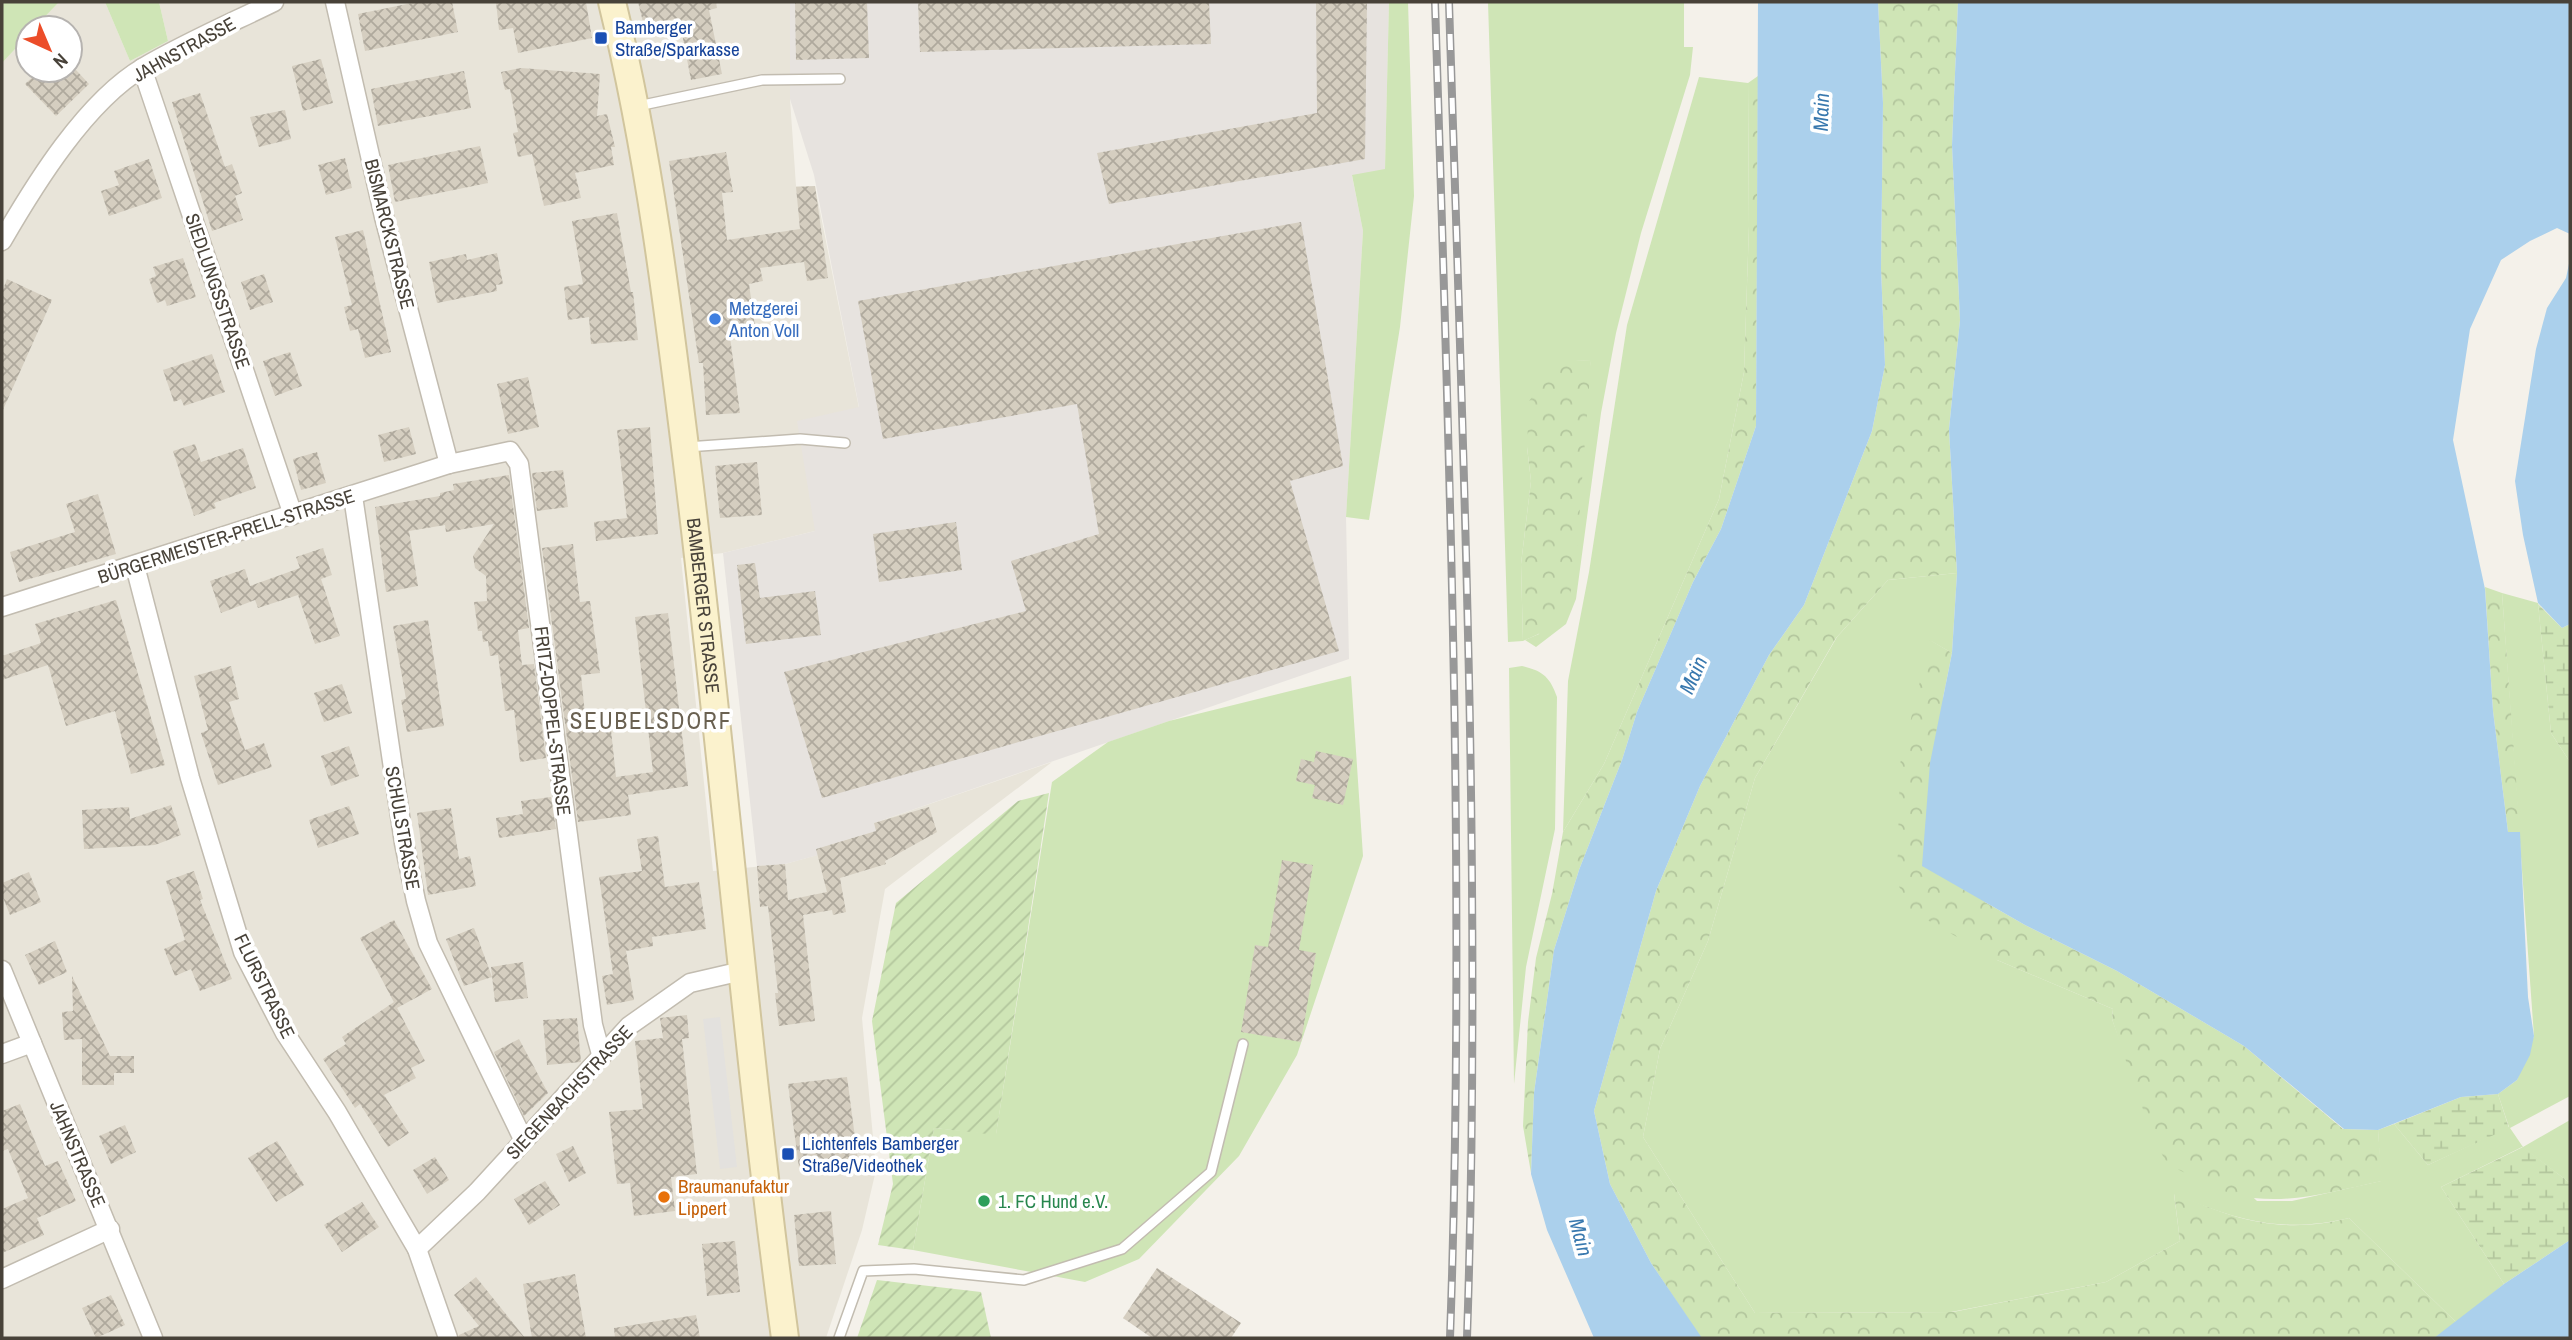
<svg xmlns="http://www.w3.org/2000/svg" width="2572" height="1340" font-family="'Archivo Narrow',sans-serif">
	<style>
		.residential { fill: #e8e4d9 }
		.industrial { fill: #e7e3df }
		.grass { fill: #cfe5b6 }
		.forest { fill: url(#forest-crowns) }
		.wetland { fill: url(#wetland-marsh) }
		.garden { fill: url(#garden-furrows) }
		.parking { fill: #e3e1de }
		.water { fill: #abd0ec }
		.building { fill: url(#building-cross-hatch) }
		.lines { fill: none; stroke-linecap: round; stroke-linejoin: round }
		.lane-casing { stroke: #c2bcb0; stroke-width: 12 }
		.street-casing { stroke: #c2bcb0; stroke-width: 21 }
		.secondary-casing { stroke: #d1c59d; stroke-width: 30 }
		.lane { stroke: #fff; stroke-width: 9 }
		.street { stroke: #fff; stroke-width: 18 }
		.secondary { stroke: #fbf2cd; stroke-width: 26 }
		.rail-casing { stroke: #989898; stroke-width: 8 }
		.rail { stroke: #fff; stroke-width: 5; stroke-dasharray: 16; stroke-linecap: butt }
		.transit-dot { fill: #1a4fb4; stroke: #fff; stroke-width: 2.5 }
		.shop-dot { fill: #3f7fe0; stroke: #fff; stroke-width: 2.5 }
		.food-dot { fill: #e8710a; stroke: #fff; stroke-width: 2.5 }
		.leisure-dot { fill: #2e9e5b; stroke: #fff; stroke-width: 2.5 }
		.labels { text-anchor: middle; dominant-baseline: central; stroke-width: 7; stroke-linejoin: round; paint-order: stroke }
		.transit-label { font-size: 19px; fill: #164399; stroke: #fff; text-anchor: start }
		.street-label { font-size: 19px; fill: #484239; stroke: #fff }
		.shop-label { font-size: 19px; fill: #366cbe; stroke: #fff; text-anchor: start }
		.food-label { font-size: 19px; fill: #c56008; stroke: #fff; text-anchor: start }
		.leisure-label { font-size: 19px; fill: #27864d; stroke: #fff; text-anchor: start }
		.water-label { font-size: 21px; font-style: italic; fill: #3878ae; stroke: #fff }
		.quarter-label { font-size: 23px; letter-spacing: 2px; fill: #6a6151; stroke: #fff }
	</style>
	<defs>
		<pattern id="forest-crowns" width="20" height="18" patternUnits="userSpaceOnUse" patternTransform="scale(1.75)"><rect width="20" height="18" fill="#cfe5b6"/><path d="M2 6a3 3 0 1 1 6 0M12 15a3 3 0 1 1 6 0" fill="none" stroke="#b3c69d"/></pattern>
		<pattern id="wetland-marsh" width="20" height="14" patternUnits="userSpaceOnUse" patternTransform="scale(1.75)"><rect width="20" height="14" fill="#cfe5b6"/><path d="M1 5h8M5 5V1M11 12h8M15 12V8" fill="none" stroke="#b3c69d"/></pattern>
		<pattern id="garden-furrows" width="10" height="10" patternUnits="userSpaceOnUse" patternTransform="scale(1.75)"><rect width="10" height="10" fill="#cfe5b6"/><path d="M-1 1l2-2M0 10L10 0M9 11l2-2" fill="none" stroke="#b3c69d"/></pattern>
		<pattern id="building-cross-hatch" width="8" height="8" patternUnits="userSpaceOnUse" patternTransform="scale(1.75)"><rect width="8" height="8" fill="#d5cec0"/><path d="M0 0l8 8M0 8l8-8" fill="none" stroke="#afa99d"/></pattern>
	</defs>
	<rect width="100%" height="100%" fill="#f4f1ea"/>
	<path class="residential" d="M59,2H105L130,61L168,41L159,2H790V99L796,186H815L859,408L815,531L723,553L681,558L713,871L785,864L817,855L816,849L876,831L874,823L1052,762L885,889L862,1018L876,1170L862,1230L826,1338H2V63L28,35V70H70V28H34Z"/>
	<path class="industrial" d="M790,2H1389L1385,170L1352,176L1363,231L1346,517L1349,659L874,823L876,831L816,849L818,855L785,864L757,866L723,553L815,531L797,421L859,407L814,175L790,99Z"/>
	<g class="grass">
		<path d="M2,2H59L34,28H28V35L2,63Z"/>
		<path d="M105,2H159L168,41L130,61Z"/>
		<path d="M1389,2H1408L1414,196L1400,327L1369,520L1346,517L1363,231L1352,175L1385,169Z"/>
		<path d="M1488,2H1684V47H1693L1690,75L1641,233L1616,333L1601,413L1576,599L1566,624L1536,647L1525,640L1539,634L1591,361L1560,360L1527,447L1531,481L1521,564L1523,641L1508,642Z"/>
		<path d="M1699,77L1748,83L1749,226L1744,372L1719,499L1604,764L1563,832L1568,681L1589,572L1627,325Z"/>
		<path d="M1957,573L1952,653L1931,641L1997,960L2113,1009L2112,1019L2135,1083L2257,1201H2292L2381,1181L2378,1130L2394,1124L2428,1165L2509,1127L2498,1094L2517,1080L2534,1036L2502,593L2538,603L2551,733L2570,762V1096L2510,1128L2523,1147L2570,1120V1183L2522,1147L2441,1187L2504,1284L2457,1323L2349,1218C2281,1234 2236,1220 2174,1194L2180,1241L2106,1282L1951,1312L1755,1313L1643,1137L1660,1049L1708,941L1755,778L1837,637L1888,580Z"/>
		<path d="M1522,666C1543,671 1550,677 1557,697L1555,829L1526,967L1514,1084L1509,668Z"/>
		<path d="M1351,676L1363,856L1297,1055L1239,1156L1139,1259L1085,1282L913,1250L934,1128L996,1134L1052,782L1108,742L1169,721Z"/>
	</g>
	<g class="forest">
		<path d="M1878,2H1958L1952,145L1960,320L1949,429L1957,573L1888,580L1836,638L1755,778L1708,941L1660,1049L1643,1137L1755,1313L1953,1312L2106,1282L2180,1241L2174,1193C2236,1220 2281,1235 2349,1218L2457,1323L2434,1338H1701L1651,1263L1610,1184L1594,1111L1656,891L1700,786L1769,655L1804,605L1872,431L1885,365L1881,269L1883,103Z"/>
		<path d="M1758,76L1756,426L1721,529L1693,582L1637,712L1622,760L1579,870L1554,950L1534,1093L1531,1173L1523,1126L1528,1022L1536,958L1552,894L1563,832L1604,764L1719,499L1744,372L1749,226L1748,83Z"/>
		<path d="M1560,359L1591,361L1575,574C1566,613 1561,626 1523,641L1521,564L1531,481L1527,447L1529,401Z"/>
		<path d="M2485,587L2502,593L2520,832H2508L2493,711Z"/>
		<path d="M1930,640L1952,653L1930,763L1922,866L2025,925L2117,971L2244,1046L2343,1129L2378,1130L2382,1181C2312,1196 2257,1215 2191,1176C2184,1172 2174,1168 2168,1163C2155,1151 2120,1043 2112,1019L2113,1009L1997,960L1910,910L1897,882L1900,764Z"/>
	</g>
	<g class="wetland">
		<path d="M2538,604L2562,628L2570,624V762L2551,733Z"/>
		<path d="M2498,1094L2509,1128L2428,1165L2394,1124L2461,1097Z"/>
		<path d="M2523,1147L2570,1183V1240L2504,1284L2441,1187Z"/>
	</g>
	<g class="garden">
		<path d="M1049,793L996,1135L934,1128L913,1250L878,1245L893,1184L872,1021L896,903L1018,801Z"/>
		<path d="M877,1280L981,1292L991,1338H857Z"/>
	</g>
	<path class="parking" d="M720,1017L737,1167L720,1169L703,1019Z"/>
	<g class="water">
		<path d="M1758,2H1878L1883,103L1881,269L1885,365L1872,431L1804,605L1769,655L1700,786L1656,891L1594,1111L1610,1184L1651,1263L1702,1338H1594L1547,1230L1531,1174L1534,1093L1554,950L1579,870L1622,760L1637,712L1693,582L1721,529L1756,426Z"/>
		<path d="M1958,2H2570V234L2557,228L2530,241L2501,260L2470,329L2453,440L2485,589L2493,711L2508,832H2520L2528,997L2534,1036L2530,1055L2517,1080L2498,1094L2461,1097L2378,1130L2344,1129L2244,1046L2117,971L2025,925L1922,866L1930,763L1952,653L1957,573L1949,429L1960,320L1952,145Z"/>
		<path d="M2570,259V624L2562,628L2538,603L2523,535L2515,481L2536,349L2547,308L2566,278Z"/>
		<path d="M2570,1240V1338H2434L2504,1284Z"/>
	</g>
	<g class="building">
		<path d="M417,2H452L458,32L365,51L358,14Z"/>
		<path d="M496,2H586L592,38L518,53L513,28L499,30Z"/>
		<path d="M638,2H716L717,8L709,10L722,74L691,80L679,18L644,26Z"/>
		<path d="M795,2H867L869,58L796,60Z"/>
		<path d="M918,2H1209L1211,44L920,52Z"/>
		<path d="M1316,2H1367L1365,159L1109,204L1097,153L1317,113Z"/>
		<path d="M321,59L333,103L303,111L292,66Z"/>
		<path d="M521,68L600,74L597,116L607,114L615,147H611L614,165L575,173L581,198L544,206L532,154L518,157L513,133L518,132L510,89L505,90L501,72Z"/>
		<path d="M40,70H76L89,84L56,116L25,84Z"/>
		<path d="M464,71L471,108L378,126L371,89Z"/>
		<path d="M200,93L225,167L232,164L242,193L235,196L243,220L212,231L172,102Z"/>
		<path d="M285,110L291,139L259,147L250,117Z"/>
		<path d="M480,146L488,183L395,202L388,165Z"/>
		<path d="M726,152L733,192L722,193L727,240L800,229L796,187L815,186L828,278L807,281L804,262L760,268L763,281L749,284L756,334L730,337L740,413L706,415L703,363H699L669,161Z"/>
		<path d="M345,158L352,188L326,195L318,165Z"/>
		<path d="M149,159L162,198L109,216L101,191L119,185L114,171Z"/>
		<path d="M617,213L631,292H633L638,340L591,344L589,317L568,320L564,287L583,284L572,221Z"/>
		<path d="M1301,222L1343,466L1290,481L1339,651L822,798L784,672L1026,611L1011,561L1099,534L1077,404L883,439L858,301Z"/>
		<path d="M363,230L391,352L365,358L358,329L350,331L344,307L352,305L335,237Z"/>
		<path d="M497,253L503,284L496,285L497,291L437,303L429,262L466,254L467,260Z"/>
		<path d="M183,258L196,297L167,306L165,300L157,303L149,279L156,276L153,267Z"/>
		<path d="M264,274L273,302L250,310L241,282Z"/>
		<path d="M7,279L52,300L2,412V292Z"/>
		<path d="M290,352L302,386L275,396L263,361Z"/>
		<path d="M212,354L225,392L184,406L181,399L174,402L163,370Z"/>
		<path d="M528,377L539,427L508,434L497,384Z"/>
		<path d="M409,427L416,454L384,462L378,435Z"/>
		<path d="M650,427L658,534L596,541L594,522L627,518L617,430Z"/>
		<path d="M195,444L201,462L243,448L256,488L214,503L216,508L194,516L173,451Z"/>
		<path d="M317,452L326,483L301,490L293,459Z"/>
		<path d="M757,462L762,515L720,518L715,466Z"/>
		<path d="M563,470L568,507L537,511L532,473Z"/>
		<path d="M509,475L529,628L518,630L522,665L534,664L546,758L520,762L514,710L505,711L498,655L490,656L488,641L483,642L482,631H478L474,602L487,601L486,576L475,568L473,556L494,524L446,532L445,525L409,531L418,586L386,592L375,507L440,496V493L454,490L453,484Z"/>
		<path d="M98,494L116,554L19,582L10,552L75,532L66,504Z"/>
		<path d="M956,522L962,570L879,582L873,534Z"/>
		<path d="M573,544L580,602L590,601L600,673L581,675L585,714L609,711L616,777L653,772L635,617L668,613L688,786L628,795L631,815L578,822L542,548Z"/>
		<path d="M323,548L332,575L321,579L340,636L315,644L298,595L258,608L255,600L221,613L210,581L245,569L250,586L300,568L296,557Z"/>
		<path d="M755,563L760,598L815,591L821,635L746,644L737,565Z"/>
		<path d="M116,600L165,765L131,774L115,711L66,726L48,665L2,680V656L41,643L35,624Z"/>
		<path d="M428,620L444,726L407,732L401,700L406,699L393,626Z"/>
		<path d="M231,666L239,699L229,702L245,750L264,743L272,767L218,785L201,733L208,730L194,676Z"/>
		<path d="M342,684L352,713L324,722L314,693Z"/>
		<path d="M349,746L359,776L331,786L321,756Z"/>
		<path d="M1316,751L1353,759L1343,805L1312,798L1315,785L1296,781L1301,759L1314,762Z"/>
		<path d="M551,797L556,829L499,838L496,818L523,814L521,801Z"/>
		<path d="M171,805L181,835L155,845L84,849L82,810L129,807L130,819Z"/>
		<path d="M349,806L359,834L318,848L309,820Z"/>
		<path d="M929,807L937,832L885,861L886,864L840,878L846,912L833,915L832,910L803,915L815,1021L779,1026L775,993H778L768,906L760,907L757,866L785,864L788,900L827,892L816,849L876,831L874,823Z"/>
		<path d="M451,808L459,859L470,856L476,886L428,895L417,813Z"/>
		<path d="M658,836L665,887L699,882L706,929L652,937L653,946L626,951L634,1000L607,1005L602,976L613,974L599,877L642,871L637,839Z"/>
		<path d="M1282,860L1313,865L1299,950L1316,953L1301,1042L1241,1032L1255,945L1268,947Z"/>
		<path d="M194,871L203,899L200,900L232,979L200,991L191,969L175,976L164,949L185,940L166,881Z"/>
		<path d="M29,872L41,902L10,915L2,895V883Z"/>
		<path d="M394,920L432,989L397,1008L360,938Z"/>
		<path d="M474,928L492,977L464,986L446,939Z"/>
		<path d="M55,941L67,972L39,985L25,955Z"/>
		<path d="M523,962L528,998L495,1002L491,967Z"/>
		<path d="M72,976L110,1056H134V1073H114V1085H82V1039L64,1040L62,1012L73,1011Z"/>
		<path d="M394,1002L425,1061L411,1068L416,1078L384,1095L409,1133L388,1147L360,1104L355,1108L323,1059L346,1044L342,1037Z"/>
		<path d="M687,1015L689,1038L682,1039L697,1174L671,1177L675,1211L634,1216L630,1183L617,1184L609,1112L643,1109L635,1041L663,1038L660,1018Z"/>
		<path d="M577,1018L581,1062L547,1065L543,1020Z"/>
		<path d="M519,1039L548,1093L524,1116L494,1052Z"/>
		<path d="M847,1077L858,1160L799,1168L788,1084Z"/>
		<path d="M20,1104L45,1166L58,1161L76,1201L37,1218L44,1235L2,1253V1209L28,1198L8,1149L2,1151V1111Z"/>
		<path d="M125,1125L136,1152L111,1164L99,1136Z"/>
		<path d="M277,1141L304,1185L276,1202L248,1158Z"/>
		<path d="M573,1146L586,1173L569,1182L556,1154Z"/>
		<path d="M435,1157L449,1180L427,1194L413,1170Z"/>
		<path d="M545,1181L560,1205L529,1225L514,1199Z"/>
		<path d="M362,1202L379,1227L342,1252L324,1225Z"/>
		<path d="M831,1211L836,1264L799,1266L794,1215Z"/>
		<path d="M735,1241L740,1292L707,1296L702,1244Z"/>
		<path d="M1157,1268L1241,1323L1231,1338H1152L1123,1318Z"/>
		<path d="M575,1274L586,1338H532L523,1284Z"/>
		<path d="M476,1277L525,1338H459V1335L479,1326L454,1295Z"/>
		<path d="M111,1295L125,1325L96,1338L82,1308Z"/>
		<path d="M696,1315L700,1338H615L614,1328Z"/>
	</g>
	<g class="lines">
		<defs>
			<g id="lane">
				<path d="M638,106L762,80L840,79"/>
				<path d="M687,447L800,439L845,443"/>
				<path d="M839,1338L863,1271L914,1269L1024,1280L1122,1249L1211,1172L1243,1044"/>
			</g>
			<g id="street">
				<path d="M335,2L384,217L449,464"/>
				<path d="M142,68L293,515"/>
				<path d="M2,241C35,184 86,101 144,67C185,43 231,23 274,2"/>
				<path d="M353,496L404,843L416,901L428,943L523,1139"/>
				<path d="M135,566L190,778L243,952L285,1033L337,1112L417,1249L448,1338"/>
				<path d="M2,607L449,464L510,451L519,464L593,1025L601,1054"/>
				<path d="M2,970L153,1338"/>
				<path d="M2,1054L32,1043"/>
				<path d="M417,1249L477,1192L629,1026L690,983L742,971"/>
				<path d="M2,1279L110,1229"/>
			</g>
			<g id="secondary">
				<path id="s1" d="M612,2C649,153 668,308 687,463C723,754 746,1047 785,1338"/>
			</g>
		</defs>
		<use href="#lane" class="lane-casing"/>
		<use href="#street" class="street-casing"/>
		<use href="#secondary" class="secondary-casing"/>
		<use href="#lane" class="lane"/>
		<use href="#street" class="street"/>
		<use href="#secondary" class="secondary"/>
		<defs>
			<g id="rail">
				<path d="M1435,2C1449,447 1466,893 1450,1338"/>
				<path d="M1449,2C1463,447 1482,893 1467,1338"/>
			</g>
		</defs>
		<use href="#rail" class="rail-casing"/>
		<use href="#rail" class="rail"/>
	</g>
	<g class="transit-dot">
		<rect x="594" y="31" width="14" height="14" rx="3.5"/>
		<rect x="781" y="1147" width="14" height="14" rx="3.5"/>
	</g>
	<circle class="shop-dot" cx="715" cy="319" r="7"/>
	<circle class="food-dot" cx="664" cy="1197" r="7"/>
	<circle class="leisure-dot" cx="984" cy="1201" r="7"/>
	<g class="labels">
		<g class="transit-label">
			<text x="615" y="27">Bamberger<tspan x="615" dy="22">Straße/Sparkasse</tspan></text>
			<text x="802" y="1143">Lichtenfels Bamberger<tspan x="802" dy="22">Straße/Videothek</tspan></text>
		</g>
		<g class="street-label">
			<text transform="translate(184 49) rotate(-29)">JAHNSTRASSE</text>
			<text transform="translate(390 234) rotate(76)">BISMARCKSTRASSE</text>
			<text transform="translate(218 291) rotate(71)">SIEDLUNGSSTRASSE</text>
			<text transform="translate(226 536) rotate(-18)">BÜRGERMEISTER-PRELL-STRASSE</text>
			<text stroke="none"><textPath href="#s1" startOffset="611">BAMBERGER STRASSE</textPath></text>
			<text transform="translate(553 721) rotate(83)">FRITZ-DOPPEL-STRASSE</text>
			<text transform="translate(403 828) rotate(80)">SCHULSTRASSE</text>
			<text transform="translate(265 986) rotate(64)">FLURSTRASSE</text>
			<text transform="translate(569 1092) rotate(-47)">SIEGENBACHSTRASSE</text>
			<text transform="translate(78 1154) rotate(67)">JAHNSTRASSE</text>
		</g>
		<g class="shop-label">
			<text x="729" y="308">Metzgerei<tspan x="729" dy="22">Anton Voll</tspan></text>
		</g>
		<g class="food-label">
			<text x="678" y="1186">Braumanufaktur<tspan x="678" dy="22">Lippert</tspan></text>
		</g>
		<g class="leisure-label">
			<text x="998" y="1201">1. FC Hund e.V.</text>
		</g>
		<g class="water-label">
			<text transform="translate(1821 112) rotate(-88)">Main</text>
			<text transform="translate(1693 675) rotate(-66)">Main</text>
			<text transform="translate(1581 1237) rotate(75)">Main</text>
		</g>
		<g class="quarter-label">
			<text x="651" y="720">SEUBELSDORF</text>
		</g>
	</g>
	<rect width="2572" height="1340" fill="none" stroke="#484239" stroke-width="7"/>
	<g transform="translate(49 49) rotate(136)"><circle r="33" fill="#ffffff" stroke="#b6b3b0" stroke-width="2"/>
	<path d="M0-5L12 26L0 18L-12 26Z" fill="#ec4d29"/>
	<text y="-10" font-size="19" font-weight="bold" text-anchor="middle" fill="#484239">N</text>
	</g>
</svg>
